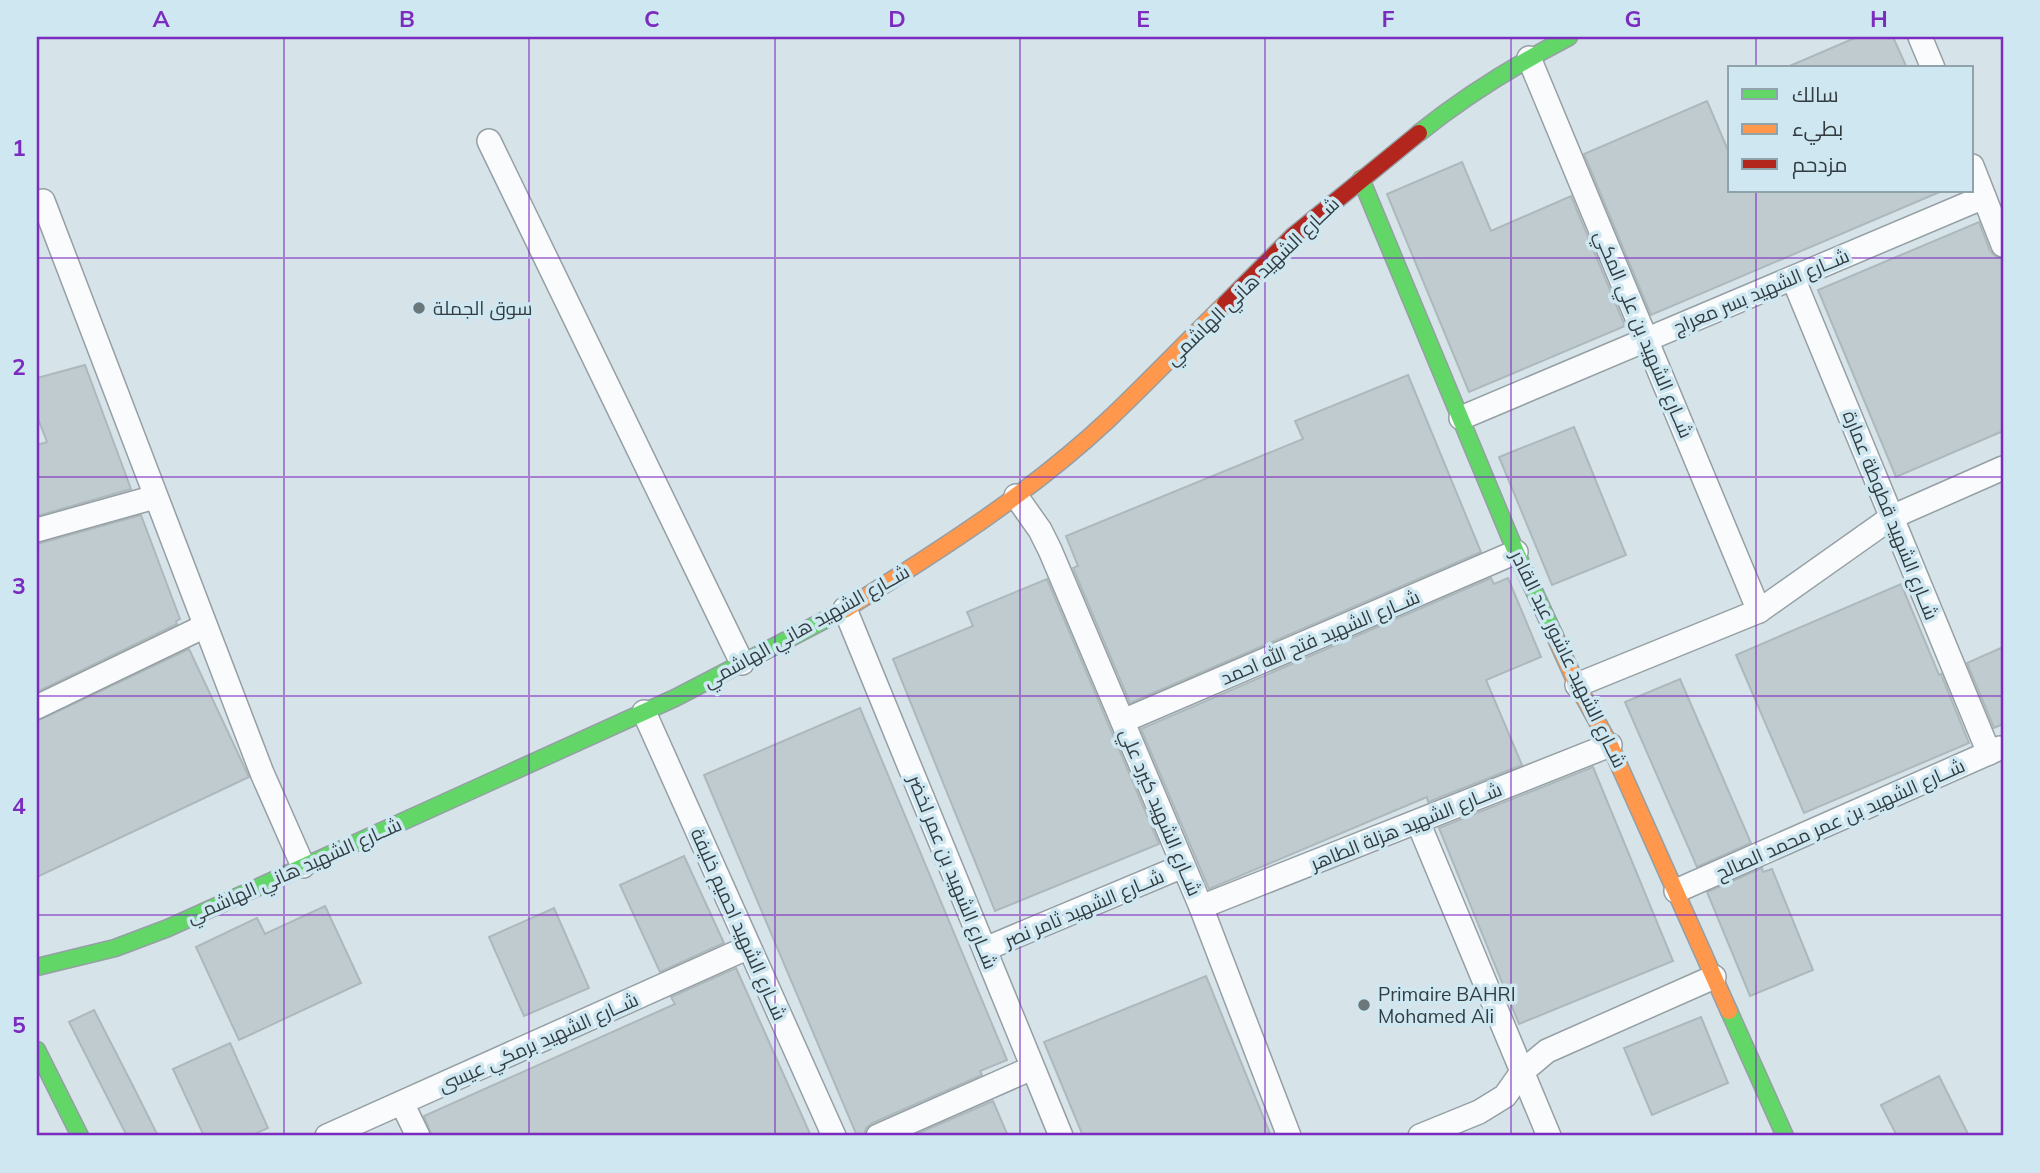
<svg xmlns="http://www.w3.org/2000/svg" width="2040" height="1173" font-family="Mulish,Cairo,sans-serif">
	<style>
		.building { fill: #c0cbcf; stroke: #adb8bc; stroke-width: 2 }
		.lines { fill: none; stroke-linecap: round; stroke-linejoin: round }
		.street-casing { stroke: #959fa4; stroke-width: 26 }
		.fast-casing { stroke: #959fa4; stroke-width: 19 }
		.slow-casing { stroke: #959fa4; stroke-width: 19 }
		.jam-casing { stroke: #959fa4; stroke-width: 19 }
		.street { stroke: #f9fbfc; stroke-width: 23 }
		.fast { stroke: #63d668; stroke-width: 16 }
		.slow { stroke: #ff974d; stroke-width: 16 }
		.jam { stroke: #b3261e; stroke-width: 16 }
		.grid { fill: none; stroke: #7b2cbf; stroke-width: 2; stroke-opacity: 0.55 }
		.poi-dot { fill: #6c777c; stroke: #cee7f1; stroke-width: 2.5 }
		.labels { text-anchor: middle; dominant-baseline: central; stroke-width: 7; stroke-linejoin: round; paint-order: stroke }
		.street-label { font-size: 19px; fill: #333d41; stroke: #cee7f1 }
		.poi-label { font-size: 19px; fill: #333d41; stroke: #cee7f1; text-anchor: start }
		.neatline { fill: none; stroke: #7b2cbf; stroke-width: 2.5 }
		.grid-label { font-size: 23px; text-anchor: middle; font-weight: bold; fill: #7b2cbf }
	</style>
	<rect width="100%" height="100%" fill="#d6e4e9"/>
	<g class="building">
		<path d="M1857,37H1893L1907,68H1785Z"/>
		<path d="M1707,101L1730,155V191H1942L1651,315L1584,154Z"/>
		<path d="M1462,162L1491,231L1571,196L1625,326L1469,392L1387,194Z"/>
		<path d="M1979,222L1990,251L1995,256L2003,259V431L1896,477L1818,290Z"/>
		<path d="M85,365L131,489L37,516V445L47,442L37,416V378Z"/>
		<path d="M1408,375L1481,552L1130,703L1073,568L1078,566L1066,536L1303,439L1295,421Z"/>
		<path d="M1574,427L1626,555L1552,585L1499,457Z"/>
		<path d="M141,515L180,619L176,621L177,624L37,692V544Z"/>
		<path d="M1491,578L1494,584L1508,578L1541,657L1486,680L1522,765L1428,802L1427,797L1209,889L1141,729Z"/>
		<path d="M1047,579L1159,844L995,911L893,659L973,626L967,612Z"/>
		<path d="M1901,584L1939,675L1941,674L1969,743L1804,813L1736,655Z"/>
		<path d="M2003,647V724L1994,728L1967,663Z"/>
		<path d="M189,649L249,777L37,877V721Z"/>
		<path d="M1680,679L1751,843L1697,867L1625,702Z"/>
		<path d="M860,708L1007,1060L980,1071L982,1075L872,1123L866,1128L864,1136H857L704,775Z"/>
		<path d="M1593,767L1673,961L1519,1024L1439,828Z"/>
		<path d="M684,856L724,943L660,972L620,885Z"/>
		<path d="M1762,868L1763,872L1772,869L1813,970L1750,996L1707,892Z"/>
		<path d="M325,906L361,983L239,1040L196,947L257,918L265,934Z"/>
		<path d="M554,908L589,988L524,1016L489,937Z"/>
		<path d="M736,968L811,1136H432L424,1116L675,1004L671,997Z"/>
		<path d="M1206,976L1271,1136H1083L1044,1042Z"/>
		<path d="M94,1010L132,1084L158,1136H127L69,1022Z"/>
		<path d="M1701,1017L1728,1083L1652,1115L1624,1048Z"/>
		<path d="M230,1043L268,1128L250,1136H204L173,1069Z"/>
		<path d="M1939,1076L1969,1136H1897L1881,1105Z"/>
		<path d="M993,1101L1008,1136H912Z"/>
	</g>
	<g class="lines">
		<defs>
			<g id="street">
				<path d="M1920,37L1933,68"/>
				<path d="M1529,58L1759,611"/>
				<path d="M489,141L742,663"/>
				<path d="M1972,166L2003,245"/>
				<path d="M43,201L262,773L303,866"/>
				<path d="M1793,278L1989,753"/>
				<path d="M1461,418L1984,197"/>
				<path d="M1016,496L1040,530L1050,550L1201,907L1289,1136"/>
				<path d="M37,530L155,497"/>
				<path d="M845,609L1061,1136"/>
				<path d="M1577,685L1759,611L1892,517L2003,468"/>
				<path d="M37,707L205,626"/>
				<path d="M644,712L834,1136"/>
				<path d="M1123,721L1516,552"/>
				<path d="M1418,822L1549,1136"/>
				<path d="M1676,891L2000,748"/>
				<path d="M1201,907L1610,745"/>
				<path d="M985,949L1183,866"/>
				<path d="M402,1103L418,1136"/>
				<path d="M327,1136L749,947"/>
				<path d="M878,1136L1032,1068"/>
				<path d="M1420,1136L1479,1112L1505,1096L1522,1072L1547,1051L1714,977"/>
			</g>
			<g id="fast">
				<path d="M1419,133C1465,96 1517,64 1569,37"/>
				<path d="M1361,179L1516,552L1554,634"/>
				<path d="M37,967L115,948L168,928L675,698L846,609"/>
				<path d="M1729,1011L1785,1136"/>
				<path d="M37,1050L80,1136"/>
			</g>
			<g id="slow">
				<path d="M846,609C937,552 1029,494 1108,420C1148,382 1186,342 1225,304"/>
				<path d="M1554,634L1577,685L1610,745L1729,1011"/>
			</g>
			<path id="jam" d="M1225,304L1294,235L1419,133"/>
		</defs>
		<use href="#street" class="street-casing"/>
		<use href="#fast" class="fast-casing"/>
		<use href="#slow" class="slow-casing"/>
		<use href="#jam" class="jam-casing"/>
		<use href="#street" class="street"/>
		<use href="#fast" class="fast"/>
		<use href="#slow" class="slow"/>
		<use href="#jam" class="jam"/>
	</g>
	<path class="grid" d="M284,37V1136M529,37V1136M775,37V1136M1020,37V1136M1265,37V1136M1511,37V1136M1756,37V68M1756,191V1136M37,258H2003M37,477H2003M37,696H2003M37,915H2003"/>
	<g class="poi-dot">
		<circle cx="419" cy="308" r="7"/>
		<circle cx="1364" cy="1005" r="7"/>
	</g>
	<g class="labels">
		<g class="street-label">
			<text transform="translate(1252 281) rotate(-44)">شــارع الشهيد هاني الهاشمي</text>
			<text transform="translate(1761 291) rotate(-23)">شــارع الشهيد بسر معراج</text>
			<text transform="translate(1644 334) rotate(67)">شــارع الشهيد بن علي المكي</text>
			<text transform="translate(1891 515) rotate(68)">شــارع الشهيد قطوطة عمارة</text>
			<text transform="translate(806 626) rotate(-29)">شــارع الشهيد هاني الهاشمي</text>
			<text transform="translate(1320 637) rotate(-23)">شــارع الشهيد فتح الله احمد</text>
			<text transform="translate(1569 659) rotate(64)">شــارع الشهيد عاشور عبد القادر</text>
			<text transform="translate(1161 812) rotate(67)">شــارع الشهيد كيرد علي</text>
			<text transform="translate(1840 819) rotate(-24)">شــارع الشهيد بن عمر محمد الصالح</text>
			<text transform="translate(1406 826) rotate(-22)">شــارع الشهيد هزلة الطاهر</text>
			<text transform="translate(294 870) rotate(-24)">شــارع الشهيد هاني الهاشمي</text>
			<text transform="translate(953 872) rotate(68)">شــارع الشهيد بن عمر لخضر</text>
			<text transform="translate(1084 908) rotate(-23)">شــارع الشهيد ثامر نصر</text>
			<text transform="translate(739 924) rotate(66)">شــارع الشهيد احميم خليفة</text>
			<text transform="translate(538 1042) rotate(-24)">شــارع الشهيد برمكي عيسى</text>
		</g>
		<g class="poi-label">
			<text x="433" y="308">سوق الجملة</text>
			<text x="1378" y="994">Primaire BAHRI<tspan x="1378" dy="22">Mohamed Ali</tspan></text>
		</g>
	</g>
	<rect width="2040" height="1173" fill="none" stroke="#cee7f1" stroke-width="77"/>
	<rect x="1728" y="66" width="245" height="126" fill="#cee7f1" stroke="#90a3ab" stroke-width="2"/>
	<rect x="1742" y="89" width="35" height="10" fill="#63d668" stroke="#90a3ab" stroke-width="2"/>
	<text x="1792" y="102" font-size="21" fill="#333d41">سالك</text>
	<rect x="1742" y="124" width="35" height="10" fill="#ff974d" stroke="#90a3ab" stroke-width="2"/>
	<text x="1792" y="136" font-size="21" fill="#333d41">بطيء</text>
	<rect x="1742" y="159" width="35" height="10" fill="#b3261e" stroke="#90a3ab" stroke-width="2"/>
	<text x="1792" y="172" font-size="21" fill="#333d41">مزدحم</text>
	<rect x="38" y="38" width="1964" height="1096" class="neatline"/>
	<g class="grid-label">
		<text x="161" y="27">A</text>
		<text x="407" y="27">B</text>
		<text x="652" y="27">C</text>
		<text x="897" y="27">D</text>
		<text x="1143" y="27">E</text>
		<text x="1388" y="27">F</text>
		<text x="1633" y="27">G</text>
		<text x="1879" y="27">H</text>
		<text x="19" y="156">1</text>
		<text x="19" y="375">2</text>
		<text x="19" y="594">3</text>
		<text x="19" y="814">4</text>
		<text x="19" y="1033">5</text>
	</g>
</svg>
